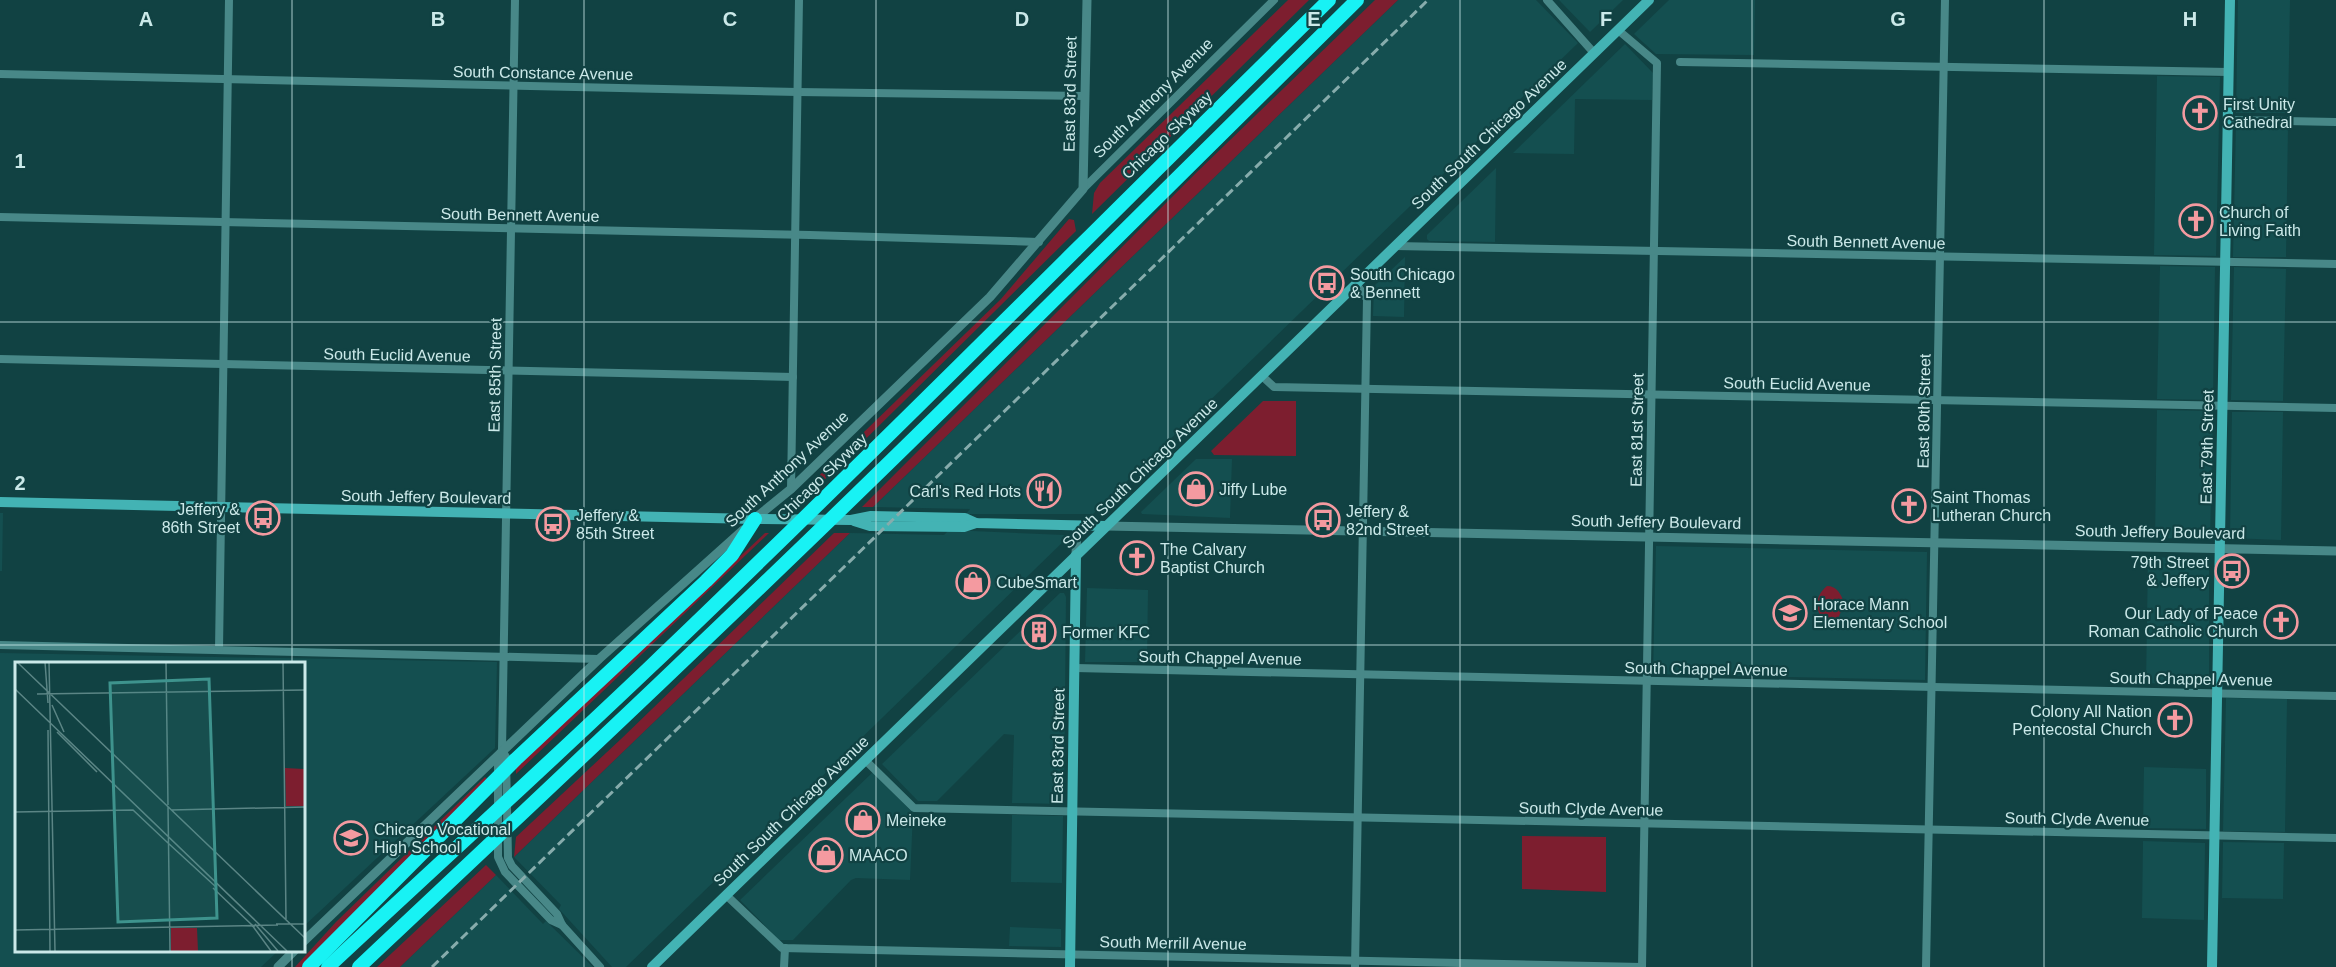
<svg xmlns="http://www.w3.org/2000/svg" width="2336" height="967" font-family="Arial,sans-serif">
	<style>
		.built { fill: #144f50 }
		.green { fill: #7d1e2f }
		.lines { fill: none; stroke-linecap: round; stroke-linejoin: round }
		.minor { stroke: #488888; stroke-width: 8 }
		.tertiary { stroke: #488888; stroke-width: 9 }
		.secondary { stroke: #43b3b4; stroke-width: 10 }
		.motorway { stroke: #18f2f4; stroke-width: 14 }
		.rail { stroke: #87acac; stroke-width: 3; stroke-dasharray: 9 4.5; stroke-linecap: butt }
		.grid { fill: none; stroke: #cbe9e9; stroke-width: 1.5; stroke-opacity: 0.55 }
		.labels { text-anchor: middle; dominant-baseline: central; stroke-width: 4.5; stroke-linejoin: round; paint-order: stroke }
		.street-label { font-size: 16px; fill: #cbe9e9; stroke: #114243 }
		.poi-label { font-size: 16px; fill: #cbe9e9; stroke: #114243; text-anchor: start }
		.inset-road { fill: none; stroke: #5b8585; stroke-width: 1.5 }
		.view { fill: #3e938d; fill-opacity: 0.15; stroke: #3e938d; stroke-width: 3 }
		.inset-edge { fill: none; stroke: #cbe9e9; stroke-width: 3 }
		.grid-label { font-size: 20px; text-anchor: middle; font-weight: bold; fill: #cbe9e9; stroke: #114243; stroke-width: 4.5; stroke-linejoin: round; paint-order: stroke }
	</style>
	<rect width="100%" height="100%" fill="#114243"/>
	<g class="built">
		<path d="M1398,0H1536L1578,43L1093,514H966L970,509L873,507Z"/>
		<path d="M1559,0H1623L1590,32Z"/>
		<path d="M1669,0H1755L1754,55L1656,54L1634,34Z"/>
		<path d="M2238,0H2290L2288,113H2236Z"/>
		<path d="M1625,44L1653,73L1652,100L1575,99L1574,154L1513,153Z"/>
		<path d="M2157,76L2220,77L2216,256L2154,255Z"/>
		<path d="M2236,123L2288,125L2286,257H2233Z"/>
		<path d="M1496,168L1495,242L1429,241L1427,239V235Z"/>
		<path d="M1405,257L1404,317L1373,316L1374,286Z"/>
		<path d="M2160,266L2215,267L2213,400L2157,399Z"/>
		<path d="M2234,267L2286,269L2283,401L2231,400Z"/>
		<path d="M2157,410L2213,411L2210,539L2155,538Z"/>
		<path d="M2232,412H2283L2281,540L2230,538Z"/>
		<path d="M1196,459H1232L1230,518L1142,514L1141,512Z"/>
		<path d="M0,513H3L2,571H0Z"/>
		<path d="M949,530L1064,535L1067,538L626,967H612L559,909L561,905L514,857L850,533L944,535Z"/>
		<path d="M1656,546L1927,552L1925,680L1653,674Z"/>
		<path d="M2148,557L2209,559V686L2146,683Z"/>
		<path d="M1087,588L1148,590L1147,662H1085Z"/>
		<path d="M1060,593H1064L1066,597L1064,804L1012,803L1014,735L1004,734L937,801H918L882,764Z"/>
		<path d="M0,653L497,662L495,748L303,927V664H16V950L278,951L261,967H0Z"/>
		<path d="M2226,698L2287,699L2285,832L2223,831Z"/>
		<path d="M2144,767L2206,769V829L2143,828Z"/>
		<path d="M873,772L913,813L910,880L856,878L851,880L793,940H779L740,900Z"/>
		<path d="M1012,815L1063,816L1062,883L1011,882Z"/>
		<path d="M2143,841L2205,843L2204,920L2142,918Z"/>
		<path d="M2223,842L2284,843L2283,899L2222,898Z"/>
		<path d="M496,875L543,924L546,921L593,967H400Z"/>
		<path d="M1010,927L1061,929V947L1009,946Z"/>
	</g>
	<g class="green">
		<path d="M1288,0H1309L1092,214L1094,193L1100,183Z"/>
		<path d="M1375,0H1398L873,507H862L1198,171Z"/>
		<path d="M1069,219L1074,220L1076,231L801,503H796V498L1001,299Z"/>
		<path d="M1263,401H1296V456L1214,455L1211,451Z"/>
		<path d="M765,533H769L516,774V767Z"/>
		<path d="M834,533H850L514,857L516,837L621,739Z"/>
		<path d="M1827,586C1837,586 1841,594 1844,603L1838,619L1830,623L1824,622C1815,609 1814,597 1827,586Z"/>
		<path d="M485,777L488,780L302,967H295L336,922Z"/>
		<path d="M1522,836L1606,837V892L1522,889Z"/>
		<path d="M486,865L496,875L400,967H377Z"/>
	</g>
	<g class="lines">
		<g class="minor">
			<path d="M515,0L502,750L498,765V857L505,872L551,920L562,925"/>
			<path d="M1547,0L1594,53"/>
			<path d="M1618,30L1657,63L1642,967"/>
			<path d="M1680,62L2229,72"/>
			<path d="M0,74L798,92L1085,96"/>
			<path d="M2228,120L2336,122"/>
			<path d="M1083,189L1274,0"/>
			<path d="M0,217L810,235L1039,242"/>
			<path d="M1395,246L2336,264"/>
			<path d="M0,359L793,377"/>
			<path d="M1262,376L1274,387L2336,408"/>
			<path d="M791,489L799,0"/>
			<path d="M0,645L599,659"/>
			<path d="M219,649L229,0"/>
			<path d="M1075,668L2336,696"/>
			<path d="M502,750L506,757L508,858L512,866L557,914L562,925L600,967"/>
			<path d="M865,760L914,808L2336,838"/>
			<path d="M726,895L782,948L1641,967"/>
			<path d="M784,967L785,948"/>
			<path d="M1355,967L1367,299L1357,285"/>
			<path d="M1926,967L1945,0"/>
		</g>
		<g class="tertiary">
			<path d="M753,520L791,489L990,297L1083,189L1087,0"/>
			<path d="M1106,526L2336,551"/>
			<path d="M1076,555L1077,526"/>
			<path d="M303,942L599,659L743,530"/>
			<path d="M278,967L295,950"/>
		</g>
		<g class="secondary">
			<path d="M0,502L755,519L851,520L871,516L965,518L976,523L1106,526"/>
			<path d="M854,521L870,526L964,527L976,523"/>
			<path d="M652,967L1649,0"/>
			<path d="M1070,967L1076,555"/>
			<path d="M2212,967L2230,0"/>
		</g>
		<g class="motorway">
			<path d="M309,967L516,759L706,581L732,555L755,519"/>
			<path d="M328,967C435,867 544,768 650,667C880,448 1102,222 1329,0"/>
			<path d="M359,967C559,779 759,591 955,398C1090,266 1222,132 1357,0"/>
		</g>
		<path class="rail" d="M432,967L1428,0"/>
	</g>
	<path class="grid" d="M292,0V664M584,0V967M876,0V967M1168,0V967M1460,0V967M1752,0V967M2044,0V967M0,322H2336M0,645H2336M292,950V967"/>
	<defs>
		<symbol id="church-ring" viewBox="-11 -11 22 22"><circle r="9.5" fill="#114243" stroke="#f49aa0" stroke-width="1.5"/><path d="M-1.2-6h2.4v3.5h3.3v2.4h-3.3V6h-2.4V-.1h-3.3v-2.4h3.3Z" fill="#f49aa0"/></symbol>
		<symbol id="bus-ring" viewBox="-11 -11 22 22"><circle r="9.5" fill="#114243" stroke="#f49aa0" stroke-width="1.5"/><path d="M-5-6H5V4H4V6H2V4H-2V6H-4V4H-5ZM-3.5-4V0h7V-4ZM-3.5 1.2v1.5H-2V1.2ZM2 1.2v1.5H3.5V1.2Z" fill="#f49aa0"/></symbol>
		<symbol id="shop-ring" viewBox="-11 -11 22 22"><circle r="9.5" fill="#114243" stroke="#f49aa0" stroke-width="1.5"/><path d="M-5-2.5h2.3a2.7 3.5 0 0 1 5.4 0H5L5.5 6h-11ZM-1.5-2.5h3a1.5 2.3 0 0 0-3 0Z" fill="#f49aa0"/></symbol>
		<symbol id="restaurant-ring" viewBox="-11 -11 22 22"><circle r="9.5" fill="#114243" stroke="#f49aa0" stroke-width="1.5"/><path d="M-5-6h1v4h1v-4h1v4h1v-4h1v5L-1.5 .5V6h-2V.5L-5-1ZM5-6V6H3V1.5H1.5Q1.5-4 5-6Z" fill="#f49aa0"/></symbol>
		<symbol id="school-ring" viewBox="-11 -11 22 22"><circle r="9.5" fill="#114243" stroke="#f49aa0" stroke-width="1.5"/><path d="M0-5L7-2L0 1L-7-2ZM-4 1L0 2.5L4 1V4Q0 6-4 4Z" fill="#f49aa0"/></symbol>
		<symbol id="building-ring" viewBox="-11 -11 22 22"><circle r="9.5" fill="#114243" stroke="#f49aa0" stroke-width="1.5"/><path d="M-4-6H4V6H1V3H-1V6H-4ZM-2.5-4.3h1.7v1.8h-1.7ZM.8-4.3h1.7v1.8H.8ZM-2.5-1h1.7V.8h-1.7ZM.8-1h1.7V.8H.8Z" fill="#f49aa0"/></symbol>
	</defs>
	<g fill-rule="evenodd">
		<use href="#church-ring" x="2181" y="94" width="38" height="38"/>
		<use href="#church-ring" x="2177" y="202" width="38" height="38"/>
		<use href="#bus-ring" x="1308" y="264" width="38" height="38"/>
		<use href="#shop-ring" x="1177" y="470" width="38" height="38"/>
		<use href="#restaurant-ring" x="1025" y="472" width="38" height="38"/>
		<use href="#church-ring" x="1890" y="487" width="38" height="38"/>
		<use href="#bus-ring" x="244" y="499" width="38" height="38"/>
		<use href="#bus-ring" x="1304" y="501" width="38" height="38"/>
		<use href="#bus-ring" x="534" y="505" width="38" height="38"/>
		<use href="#church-ring" x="1118" y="539" width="38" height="38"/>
		<use href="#bus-ring" x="2213" y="552" width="38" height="38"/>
		<use href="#shop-ring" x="954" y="563" width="38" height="38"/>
		<use href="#school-ring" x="1771" y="594" width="38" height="38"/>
		<use href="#church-ring" x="2262" y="603" width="38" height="38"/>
		<use href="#building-ring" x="1020" y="613" width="38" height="38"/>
		<use href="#church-ring" x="2156" y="701" width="38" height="38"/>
		<use href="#shop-ring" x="844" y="801" width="38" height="38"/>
		<use href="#school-ring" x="332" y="819" width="38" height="38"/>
		<use href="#shop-ring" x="807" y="836" width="38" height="38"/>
	</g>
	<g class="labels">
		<g class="street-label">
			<text transform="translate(543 73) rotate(1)">South Constance Avenue</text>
			<text transform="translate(1070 94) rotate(-89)">East 83rd Street</text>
			<text transform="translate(1153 98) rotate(-45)">South Anthony Avenue</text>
			<text transform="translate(1489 134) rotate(-44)">South South Chicago Avenue</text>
			<text transform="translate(1167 135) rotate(-44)">Chicago Skyway</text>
			<text transform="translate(520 215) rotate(1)">South Bennett Avenue</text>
			<text transform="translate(1866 242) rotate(1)">South Bennett Avenue</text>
			<text transform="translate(397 355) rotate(1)">South Euclid Avenue</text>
			<text transform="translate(495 375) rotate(-89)">East 85th Street</text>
			<text transform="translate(1797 384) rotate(1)">South Euclid Avenue</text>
			<text transform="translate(1924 411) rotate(-89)">East 80th Street</text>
			<text transform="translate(1637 430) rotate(-89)">East 81st Street</text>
			<text transform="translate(2207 447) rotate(-89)">East 79th Street</text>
			<text transform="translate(787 469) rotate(-43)">South Anthony Avenue</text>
			<text transform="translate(1140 473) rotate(-44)">South South Chicago Avenue</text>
			<text transform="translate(822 477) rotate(-44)">Chicago Skyway</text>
			<text transform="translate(426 497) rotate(1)">South Jeffery Boulevard</text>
			<text transform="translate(1656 522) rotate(1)">South Jeffery Boulevard</text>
			<text transform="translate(2160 532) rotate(1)">South Jeffery Boulevard</text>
			<text transform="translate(1220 658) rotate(1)">South Chappel Avenue</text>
			<text transform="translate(1706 669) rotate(1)">South Chappel Avenue</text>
			<text transform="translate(2191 679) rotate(1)">South Chappel Avenue</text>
			<text transform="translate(1058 746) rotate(-89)">East 83rd Street</text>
			<text transform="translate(1591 809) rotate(1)">South Clyde Avenue</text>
			<text transform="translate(791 811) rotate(-44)">South South Chicago Avenue</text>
			<text transform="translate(2077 819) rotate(1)">South Clyde Avenue</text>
			<text transform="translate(1173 943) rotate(1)">South Merrill Avenue</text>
		</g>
		<g class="poi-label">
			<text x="2223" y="104">First Unity<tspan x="2223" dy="18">Cathedral</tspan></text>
			<text x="2219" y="212">Church of<tspan x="2219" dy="18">Living Faith</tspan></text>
			<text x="1350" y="274">South Chicago<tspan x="1350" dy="18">&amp; Bennett</tspan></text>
			<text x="1219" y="489">Jiffy Lube</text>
			<text x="1021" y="491" text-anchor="end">Carl's Red Hots</text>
			<text x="1932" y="497">Saint Thomas<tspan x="1932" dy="18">Lutheran Church</tspan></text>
			<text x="240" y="509" text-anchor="end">Jeffery &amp;<tspan x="240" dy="18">86th Street</tspan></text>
			<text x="1346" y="511">Jeffery &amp;<tspan x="1346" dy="18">82nd Street</tspan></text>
			<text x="576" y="515">Jeffery &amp;<tspan x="576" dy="18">85th Street</tspan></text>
			<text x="1160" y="549">The Calvary<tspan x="1160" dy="18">Baptist Church</tspan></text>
			<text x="2209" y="562" text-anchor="end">79th Street<tspan x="2209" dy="18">&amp; Jeffery</tspan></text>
			<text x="996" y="582">CubeSmart</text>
			<text x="1813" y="604">Horace Mann<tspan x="1813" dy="18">Elementary School</tspan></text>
			<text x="2258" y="613" text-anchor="end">Our Lady of Peace<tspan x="2258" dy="18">Roman Catholic Church</tspan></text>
			<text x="1062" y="632">Former KFC</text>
			<text x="2152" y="711" text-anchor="end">Colony All Nation<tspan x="2152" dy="18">Pentecostal Church</tspan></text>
			<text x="886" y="820">Meineke</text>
			<text x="374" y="829">Chicago Vocational<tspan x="374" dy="18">High School</tspan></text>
			<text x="849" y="855">MAACO</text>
		</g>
	</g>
	<g transform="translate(15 662)">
		<rect width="290" height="290" fill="#114243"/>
		<path d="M270,106L289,107V144H271ZM156,266H182L183,289H156Z" fill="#7d1e2f"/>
		<path class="inset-road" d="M2,0L290,276M30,0L33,41M34,0L40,289M151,0L153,143M268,0L271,257M0,27L272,289M22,32L290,28M37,43L49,70M33,68L35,289M42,70L82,110M153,145L155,289M156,148L290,145M0,150L118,148L153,181M153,181L201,225M198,226L237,263L256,289M240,262L263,289M261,262H290M0,268L263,263"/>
		<path class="view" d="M194,17L202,256L103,260L95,21Z"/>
		<rect width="290" height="290" class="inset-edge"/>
	</g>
	<g class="grid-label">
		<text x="146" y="26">A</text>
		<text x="438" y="26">B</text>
		<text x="730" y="26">C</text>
		<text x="1022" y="26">D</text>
		<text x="1314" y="26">E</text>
		<text x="1606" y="26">F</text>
		<text x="1898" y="26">G</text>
		<text x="2190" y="26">H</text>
		<text x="20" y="168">1</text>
		<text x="20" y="490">2</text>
	</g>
</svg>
